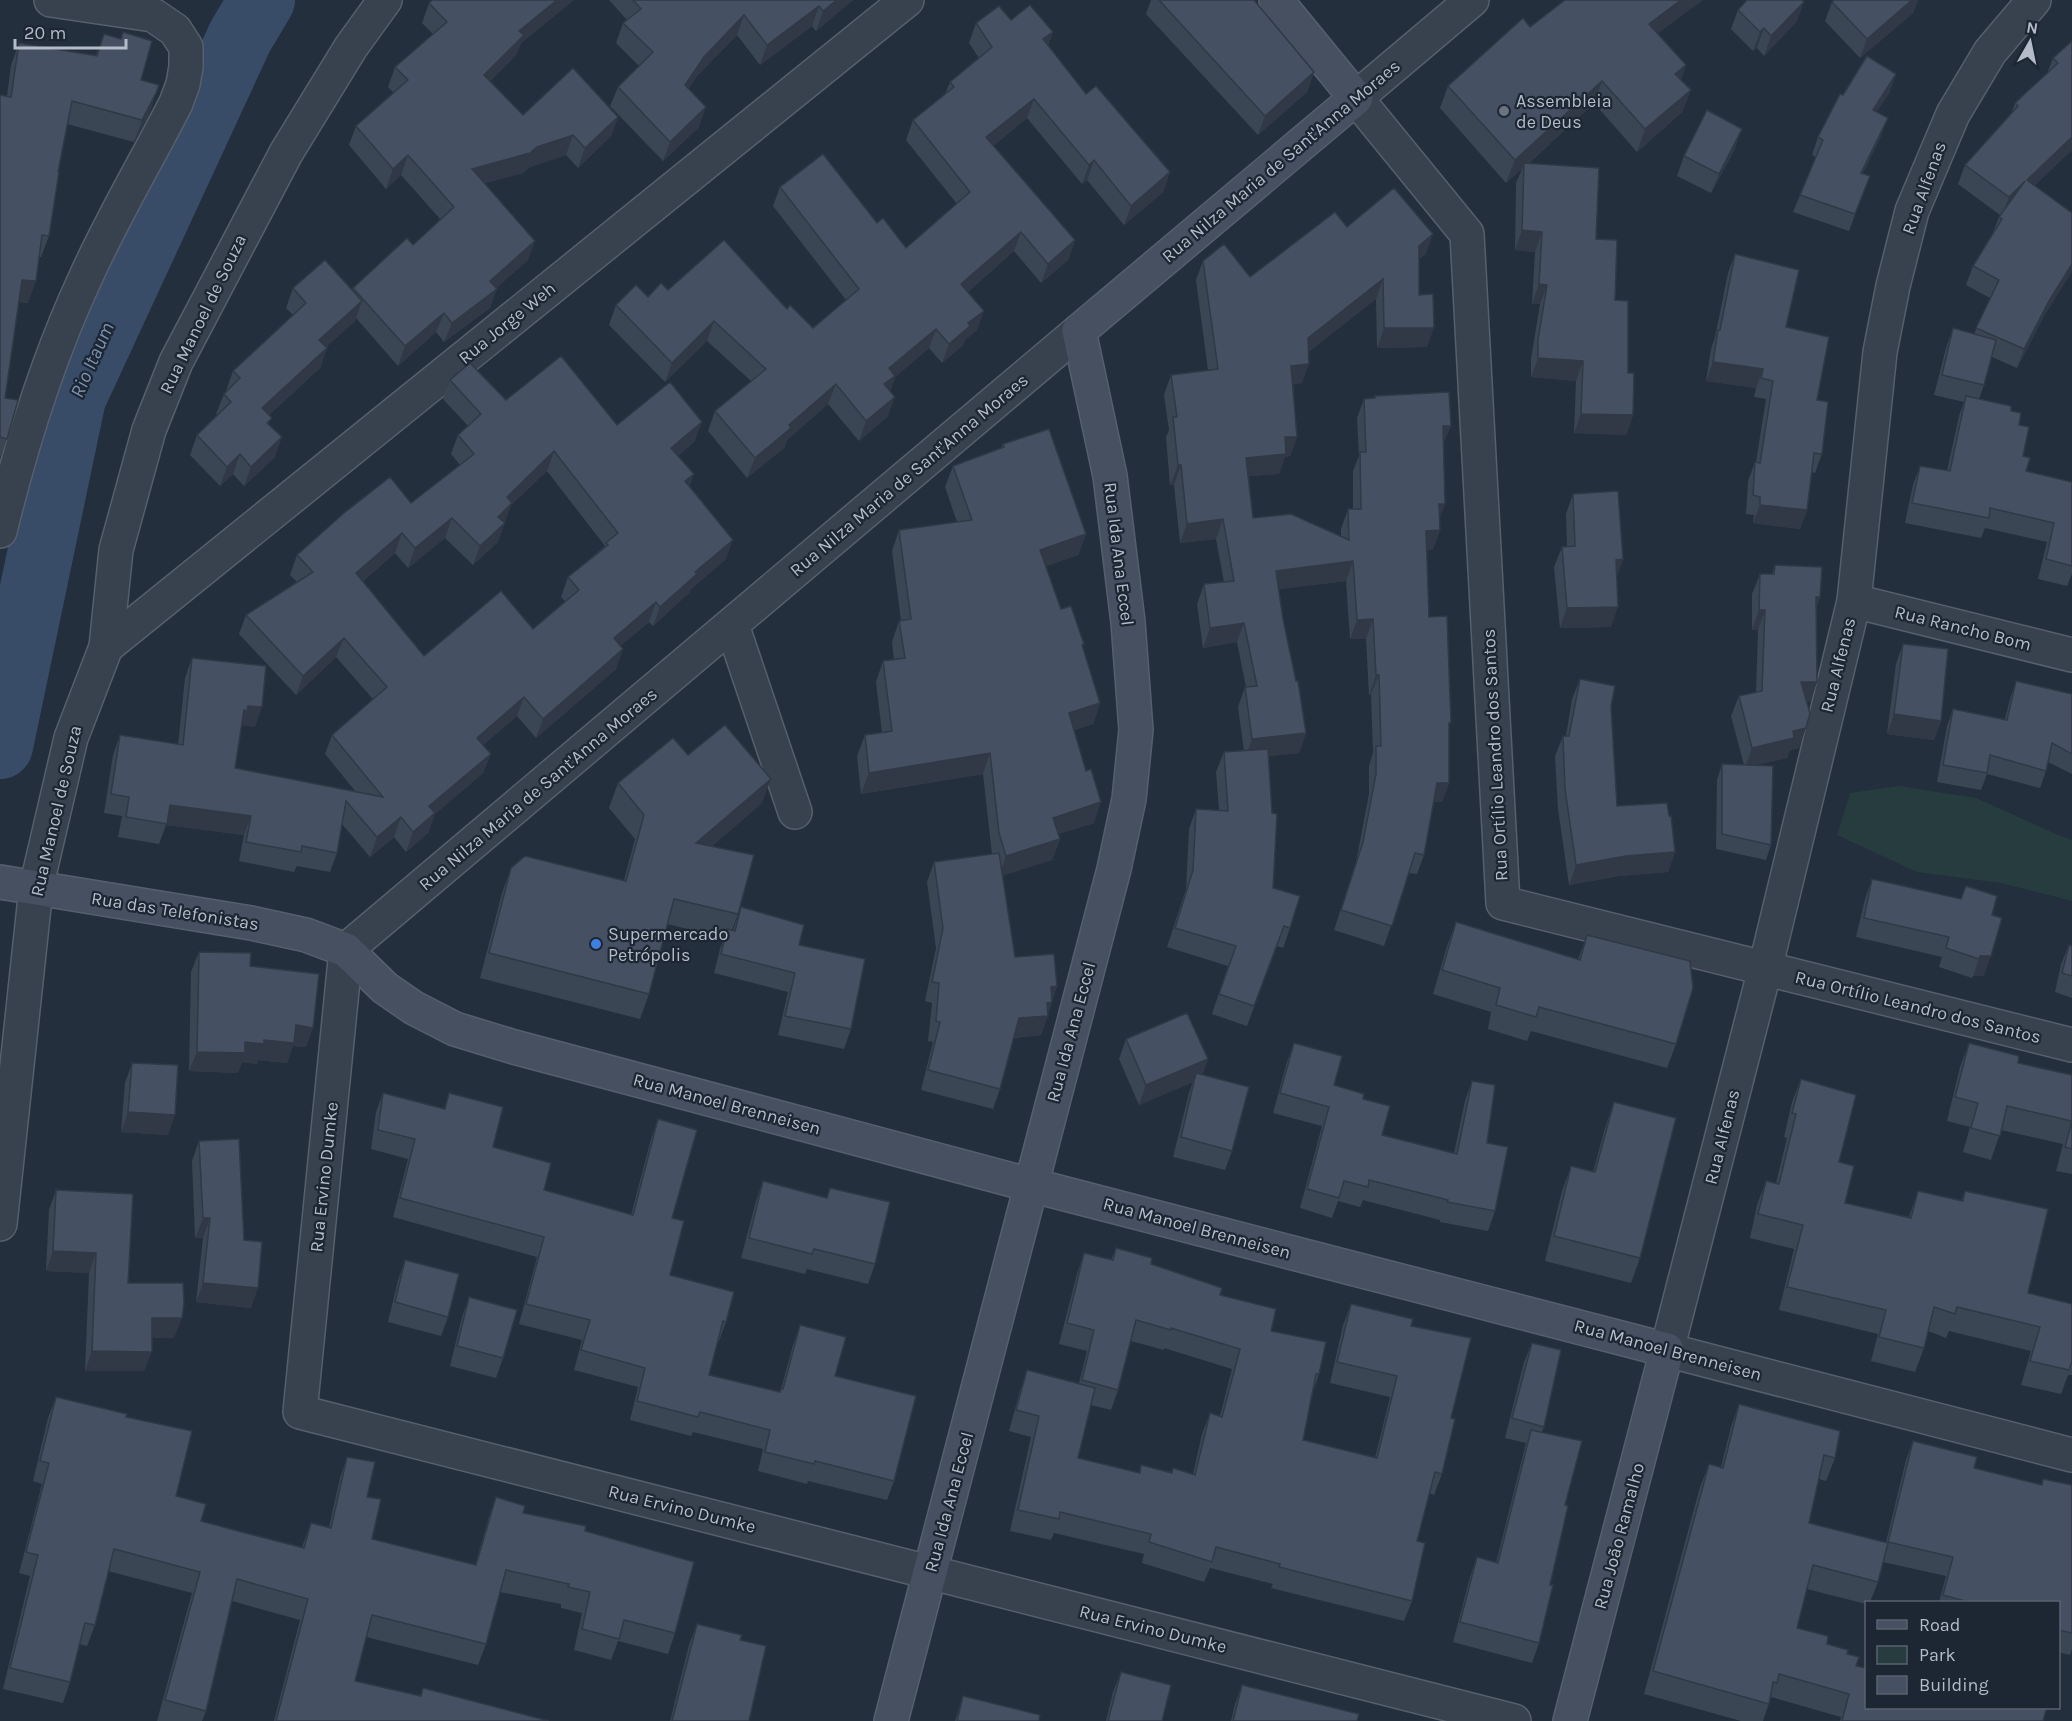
<svg xmlns="http://www.w3.org/2000/svg" width="2072" height="1721" font-family="Karla,sans-serif">
	<style>
		.green { fill: #263c3f }
		.lines { fill: none; stroke-linecap: round; stroke-linejoin: round }
		.river { stroke: #394c67; stroke-width: 66 }
		.street-casing { stroke: #565f6c; stroke-width: 36 }
		.secondary-casing { stroke: #565f6c; stroke-width: 36 }
		.street { stroke: #38414e; stroke-width: 33 }
		.secondary { stroke: #465061; stroke-width: 33 }
		.wall { fill: #3b4654; fill-rule: evenodd }
		.shaded-wall { fill: #303945 }
		.building { fill: #455162; stroke: #303945; stroke-width: 1.5; fill-rule: evenodd }
		.worship-dot { fill: #6b7280; stroke: #1d2633; stroke-width: 2 }
		.shop-dot { fill: #3f7fe0; stroke: #1d2633; stroke-width: 2 }
		.labels { text-anchor: middle; dominant-baseline: central; stroke-width: 4.5; stroke-linejoin: round; paint-order: stroke }
		.poi-label { font-size: 18px; fill: #b4bcc9; stroke: #1d2633; text-anchor: start }
		.street-label { font-size: 18px; fill: #b4bcc9; stroke: #1d2633 }
		.water-label { font-size: 20px; font-style: italic; fill: #7c92b1; stroke: #1d2633 }
	</style>
	<rect width="100%" height="100%" fill="#242f3e"/>
	<path class="green" d="M1899,786L1976,798L2056,834L2072,840V901L2001,883L1917,872L1837,835L1850,793Z"/>
	<g class="lines">
		<path class="river" d="M0,746L73,398L240,37L262,0"/>
		<defs>
			<g id="street">
				<path d="M1472,0L1356,98L1467,234L1503,903L2072,1045"/>
				<path d="M2034,0L1990,52L1953,114L1912,211L1893,286L1880,352L1854,601L1765,969L1667,1350L2072,1455"/>
				<path d="M1079,331L346,950L300,1412L1514,1721"/>
				<path d="M0,531C21,445 47,361 84,281C111,220 146,162 176,103L183,84L186,67V47L175,30L153,15L51,0"/>
				<path d="M1854,601L2072,655"/>
				<path d="M732,625L795,812"/>
				<path d="M106,647L907,0"/>
				<path d="M0,1224L36,888L71,738L106,647L116,550L149,430L176,362L286,153L351,47L385,0"/>
			</g>
			<g id="secondary">
				<path d="M0,882L251,923L306,935L346,950L385,988L414,1008L455,1029L514,1047L1031,1185L1667,1350L1570,1721"/>
				<path d="M891,1721L1114,869L1129,799L1136,730L1128,622L1110,476L1079,331L1356,98L1276,0"/>
			</g>
		</defs>
		<use href="#street" class="street-casing"/>
		<use href="#secondary" class="secondary-casing"/>
		<use href="#street" class="street"/>
		<use href="#secondary" class="secondary"/>
	</g>
	<g class="wall">
		<path d="M432,0H574L521,43L516,55L490,81L523,115L618,117L611,136L578,168L566,155L530,167L523,173L485,183L528,260L496,288L490,308L444,342L436,332L398,366L356,318L355,321L326,347L327,348L320,368L269,415V425L275,457L244,486L233,474L220,486L190,455L197,435L218,415L216,414L224,394L226,391L233,371L293,315L286,308L293,288L352,290L353,288L413,245L441,220L401,175L386,189L349,145L356,126L394,93L388,87L395,67L433,34L422,23L429,3Z"/>
		<path d="M609,0H853L816,31L812,26L760,65L737,35L697,76L688,89L699,127L663,161L610,106L618,87L639,66L616,43L623,23L627,20Z"/>
		<path d="M1151,0H1254L1314,72L1307,92L1258,135L1146,14Z"/>
		<path d="M1834,0H1918L1913,13L1860,58L1825,21L1832,2Z"/>
		<path d="M1738,10L1797,21L1764,56L1757,48L1753,51L1731,29Z"/>
		<path d="M1011,20L1053,32L1048,46L1086,94L1170,172L1163,192L1124,225L1087,180L1082,184L1027,118L993,146L1075,240L1068,260L1041,283L1014,251L968,292L977,330L965,340L963,345L942,363L929,348L895,377L890,391L888,416L859,441L828,404L787,440L784,448L747,478L708,431L715,411L751,381L707,341L665,382L609,325L616,305L668,290L787,309L813,328L846,300L773,206L780,187L877,223L906,248L957,204L906,140L913,120L945,94L950,82L979,58L969,43L976,23Z"/>
		<path d="M1530,27L1658,34L1686,65L1681,80L1691,90L1682,112L1637,152L1594,103L1528,164L1596,239L1615,300L1628,373L1633,415L1626,435L1574,433L1576,381L1531,377V359L1540,304H1532L1535,252L1515,250L1516,183L1522,169L1506,183L1440,108L1448,86Z"/>
		<path d="M104,34L141,80L149,115L134,142L67,124L58,172L49,236L41,257H39L28,303L19,302L5,398L7,439L0,458V95L7,96L11,65L19,43L96,55Z"/>
		<path d="M2072,41V150L2035,185L2043,318L2017,368L1992,357L1984,385L1979,399L2011,411L2019,425L2023,456L2026,471L2072,482V574L2067,586L2038,579L2047,542L1985,528L1981,538L1905,523L1913,485L1920,466L1947,471L1959,416L1964,402L1934,395L1946,348L1953,328L1974,334L1990,298L1966,285L1973,266L1992,235L2000,215L1958,184L1965,165L2011,115L2015,103L2047,74L2053,58Z"/>
		<path d="M1890,92L1876,112L1881,136L1863,173V194L1849,231L1793,212L1816,157L1812,155L1818,137L1843,95Z"/>
		<path d="M1735,149L1711,193L1677,176L1684,156Z"/>
		<path d="M1347,227L1426,254L1419,259V295L1427,347L1377,348L1376,299L1308,352L1302,383L1293,384L1297,437L1290,456L1285,457L1279,474L1249,476L1253,518L1341,536V529L1348,509H1353V471L1359,456L1357,418L1364,399L1374,398L1375,396L1443,445L1439,519L1440,530L1433,549L1427,550L1429,617L1449,730V783L1442,802H1433L1424,855L1417,874L1409,873L1384,946L1334,930L1356,862L1369,794V766L1373,753L1371,694L1369,695L1366,639H1350L1346,581L1279,589L1283,619L1306,733L1299,753L1268,756L1273,888L1290,928L1283,948L1277,946L1247,1026L1212,1014L1228,966L1167,947L1186,889L1189,829L1196,809L1219,810L1216,772L1224,752L1244,751L1238,707L1245,687H1246L1237,642L1203,648L1197,604L1204,584L1224,582L1216,539L1180,543L1174,485H1170L1166,437L1169,430L1164,395L1171,375L1208,370L1196,280L1203,261L1250,277Z"/>
		<path d="M1735,254L1786,327L1817,400L1822,454L1815,473L1812,472L1807,510L1800,529L1753,523L1754,515L1746,514L1748,481L1755,462H1756L1766,399L1754,397L1756,388L1706,381L1711,349L1715,337L1728,273Z"/>
		<path d="M450,380L506,400L695,441L678,456L689,487L726,559L691,589L689,593L653,626L649,622L620,646L623,649L616,669L536,738L517,716L483,745L491,754L483,773L435,814L428,833L406,852L394,837L370,857L342,824L337,853L330,872L297,866L294,872L239,861L244,835L166,825L159,844L118,837L122,816L104,813L113,755L120,735L178,745L185,678L192,658L255,727L242,725L235,768L356,792L325,754L332,735L373,699L336,657L296,695L239,634L246,615L297,582L290,575L297,555L411,503L460,465L451,454L458,435L468,426L443,399ZM547,471L605,546L568,577L561,597L565,601L533,629L424,656L363,581L395,553L408,568L445,538L473,565L498,542L511,505Z"/>
		<path d="M1003,444L1086,534L1078,555L1046,566L1061,609L1083,648L1100,703L1093,724L1074,730L1094,823L1058,834L1060,839L1052,860L1002,875L1015,957L1057,986L1041,1035L1013,1038L1000,1089L993,1109L921,1090L933,1042L928,1041L932,1003L925,1001L936,948L927,882L934,862L992,854L983,774L861,794L857,756L865,735L882,733L876,682L883,661L894,660L892,642L899,621H901L892,551L899,530L957,522L945,487L953,466L1001,448Z"/>
		<path d="M1573,494L1623,559L1617,576L1611,627L1560,628L1554,567L1562,547H1567L1566,514Z"/>
		<path d="M1775,565L1820,597L1816,609L1817,682L1810,702H1807L1799,748L1790,750L1787,758L1756,765L1771,845L1766,860L1716,849L1717,780L1722,764L1744,765L1731,716L1739,696L1756,692L1758,630H1752V594L1760,574H1772Z"/>
		<path d="M1903,644L1941,721L1934,740L1887,734L1896,664Z"/>
		<path d="M1580,679L1611,706L1617,806L1675,852L1668,872L1619,876L1569,885L1558,809L1555,756L1563,736H1566L1572,699Z"/>
		<path d="M2016,681L2072,694V774L2048,762L2046,771L2040,788L1987,774L1981,790L1937,782L1947,726L1953,709L2005,719L2010,699Z"/>
		<path d="M688,755L762,803L712,846L738,914L732,930H733L741,907L799,945L851,1029L844,1049L778,1035L788,992L714,973L720,949L724,938L667,924L649,994L640,1019L480,978L502,893L511,868L624,880L635,839L609,808L618,783Z"/>
		<path d="M1872,879L1961,899L1966,886L1992,915L1984,976H1973L1972,978L1939,967L1942,957L1856,937L1865,899Z"/>
		<path d="M1456,922L1578,959L1587,935L1676,1044L1667,1068L1531,1031L1527,1041L1488,1029L1491,1012L1433,994L1447,946Z"/>
		<path d="M2069,945L2072,946V998L2055,992L2061,964Z"/>
		<path d="M199,952L250,966L306,1047L293,1046L287,1063L258,1060L257,1064L242,1062L238,1073L189,1071L191,972Z"/>
		<path d="M1126,1039L1208,1059L1202,1075L1232,1151L1225,1170L1173,1157L1189,1093L1193,1082L1139,1105L1119,1059Z"/>
		<path d="M1294,1043L1334,1085L1363,1099L1382,1135L1454,1153L1465,1101L1472,1081L1487,1143L1495,1211L1488,1231L1440,1222V1220L1363,1200L1360,1207L1338,1201L1332,1218L1300,1208L1322,1126L1273,1113L1287,1062Z"/>
		<path d="M1969,1043L2018,1063L2072,1075V1174L2056,1171L2063,1144L2001,1130L1991,1160L1963,1152L1970,1127L1947,1121L1960,1067Z"/>
		<path d="M132,1063L168,1135L121,1132L125,1083Z"/>
		<path d="M1801,1079L1839,1162L1845,1203L1909,1217L1918,1191L1961,1201L1965,1191L2028,1293L2072,1304V1375H2068L2061,1394L2021,1385L2031,1351L1949,1331L1946,1338L1928,1331L1924,1348L1915,1372L1871,1361L1878,1334L1779,1310L1794,1249L1750,1238L1757,1205L1766,1181L1776,1183L1787,1138L1784,1137L1792,1102Z"/>
		<path d="M383,1093L444,1109L449,1093L493,1147L544,1190L631,1215L651,1139L658,1119L672,1218L670,1275L726,1322L719,1341H718L709,1375L779,1392L781,1389L793,1345L800,1325L835,1376L894,1481L887,1500L808,1481L807,1484L758,1471L763,1449L693,1432L691,1436L630,1420L638,1387L574,1370L582,1340L519,1324L537,1257L393,1217L408,1159L371,1149L376,1112Z"/>
		<path d="M1614,1102L1640,1258L1631,1283L1545,1261L1562,1191L1571,1166L1593,1172L1605,1128Z"/>
		<path d="M199,1141L251,1308L196,1302L203,1238H195L192,1161Z"/>
		<path d="M763,1181L826,1198L830,1188L875,1264L868,1284L807,1269L805,1274L741,1258L756,1201Z"/>
		<path d="M56,1190L128,1283L174,1338H152L144,1371H85L89,1273L46,1271L49,1210Z"/>
		<path d="M1116,1248L1220,1295L1271,1331L1319,1374L1313,1392L1303,1440L1375,1458L1390,1397L1330,1383L1343,1325L1351,1304L1411,1326L1451,1418L1442,1474L1434,1495L1429,1493L1417,1541L1412,1601L1404,1621L1271,1588L1273,1584L1210,1568L1204,1582L1142,1563L1144,1554L1054,1533L1051,1540L1010,1531L1031,1437L1009,1431L1020,1391L1027,1370L1079,1383L1087,1351L1059,1344L1077,1274L1084,1253L1111,1260ZM1131,1341L1164,1350V1348L1232,1369L1220,1416L1210,1413L1202,1434L1193,1474L1172,1472L1141,1465L1139,1473L1078,1458L1091,1405L1111,1410L1118,1390Z"/>
		<path d="M405,1260L448,1317L441,1336L388,1322L398,1280Z"/>
		<path d="M469,1297L503,1358L496,1378L450,1366L462,1317Z"/>
		<path d="M1532,1343L1544,1427L1542,1432L1565,1505L1539,1643L1532,1663L1453,1642L1470,1577L1477,1557L1496,1563L1526,1443L1505,1438L1524,1362Z"/>
		<path d="M56,1397L126,1417L176,1496L201,1521L238,1531L302,1547L311,1523L329,1527L340,1478L347,1457L367,1497L372,1539L475,1565L489,1517L496,1497L523,1513L585,1531L675,1633L668,1654L618,1641L611,1660L574,1650L582,1613L561,1608V1604L500,1592L486,1644L478,1665L366,1637L355,1681L420,1696L423,1688L549,1721H274L300,1620L232,1601L206,1711L202,1721H157L192,1593L108,1571L95,1625L87,1646L79,1644L70,1682L63,1703L3,1689L30,1576L19,1573L42,1484L33,1481L48,1418Z"/>
		<path d="M1739,1404L1835,1458L1826,1481L1819,1479L1809,1523L1886,1542L1906,1460L1913,1441L1974,1468L2041,1485L2043,1479L2072,1485V1649L2070,1655L2058,1652V1602H1939L1946,1576L1883,1562L1878,1582L1870,1602H1866V1604L1807,1589L1797,1628L1827,1644L1847,1654L1856,1666L2043,1721H1840L1841,1717L1771,1697L1763,1721H1741L1644,1694L1700,1487L1709,1464L1721,1467L1731,1427Z"/>
		<path d="M697,1624L740,1640L749,1721H670L689,1645Z"/>
		<path d="M1121,1672L1162,1721H1106L1113,1692Z"/>
		<path d="M1242,1685L1357,1721H1231L1235,1704Z"/>
		<path d="M963,1696L1039,1721H955Z"/>
	</g>
	<g class="shaded-wall">
		<path d="M557,0H574L521,43L516,55L476,94L484,75L519,31Z"/>
		<path d="M837,0H853L816,31L823,11Z"/>
		<path d="M1681,0H1703L1641,46L1649,24Z"/>
		<path d="M1912,0H1918L1913,13L1860,58L1867,39Z"/>
		<path d="M1804,2L1797,21L1764,56L1771,36Z"/>
		<path d="M819,6L812,26L760,65L767,45Z"/>
		<path d="M744,15L737,35L697,76L678,105L685,85L704,57Z"/>
		<path d="M1764,28L1757,48L1753,51L1760,32Z"/>
		<path d="M1053,32L1046,51L1043,39Z"/>
		<path d="M1686,65L1678,88L1675,74Z"/>
		<path d="M1314,72L1307,92L1258,135L1265,116Z"/>
		<path d="M1896,74L1890,92L1866,128L1873,110Z"/>
		<path d="M1602,81L1594,103L1524,167V163L1522,169L1506,183L1515,160Z"/>
		<path d="M1691,90L1682,112L1637,152L1645,129Z"/>
		<path d="M156,93L149,115L134,142L142,120Z"/>
		<path d="M1034,99L1027,118L979,157L986,137Z"/>
		<path d="M706,107L699,127L663,161L670,142Z"/>
		<path d="M618,117L611,136L578,168L585,148Z"/>
		<path d="M1888,118L1881,136L1855,190L1861,173Z"/>
		<path d="M1742,129L1735,149L1711,193L1719,174Z"/>
		<path d="M573,135L566,155L530,167L523,173L465,189L472,169Z"/>
		<path d="M2072,137V150L2020,199L2027,180Z"/>
		<path d="M408,155L401,175L386,189L393,169Z"/>
		<path d="M1094,160L1087,180L1082,184L1089,165Z"/>
		<path d="M1170,172L1163,192L1124,225L1131,206Z"/>
		<path d="M2025,181L2002,216L2009,197Z"/>
		<path d="M1522,230L1542,232L1535,252L1515,250Z"/>
		<path d="M1021,232L1014,251L954,304L961,284Z"/>
		<path d="M1433,234L1426,254L1412,265L1419,246Z"/>
		<path d="M1075,240L1068,260L1041,283L1048,264Z"/>
		<path d="M535,241L528,260L490,294L497,289L490,308L444,342L452,323L490,281Z"/>
		<path d="M2072,264V272L2043,318L2017,368L2024,349L2050,299Z"/>
		<path d="M1383,279L1376,299L1301,358L1308,338Z"/>
		<path d="M22,280L36,281L28,303L14,301Z"/>
		<path d="M1539,284L1547,285L1540,304H1532Z"/>
		<path d="M362,301L355,321L312,360L319,340Z"/>
		<path d="M984,311L977,330L965,340L963,345L942,363L949,344L968,323Z"/>
		<path d="M444,313L436,332L398,366L405,346Z"/>
		<path d="M714,321L707,341L665,382L672,363Z"/>
		<path d="M1384,328H1434L1427,347L1377,348Z"/>
		<path d="M936,329L929,348L895,377L888,395L877,404L889,368Z"/>
		<path d="M327,348L320,368L255,428L262,408Z"/>
		<path d="M1538,358L1583,361L1576,381L1531,377Z"/>
		<path d="M1713,362L1763,369L1756,388L1706,381Z"/>
		<path d="M1309,364L1302,383L1284,386L1291,366Z"/>
		<path d="M836,384L828,404L787,440L784,448L747,478L755,458L789,425Z"/>
		<path d="M895,397L888,416L859,441L866,421Z"/>
		<path d="M1581,414L1633,415L1626,435L1574,433Z"/>
		<path d="M702,422L695,441L664,468L671,448Z"/>
		<path d="M1443,426H1451L1443,445Z"/>
		<path d="M282,437L275,457L244,486L251,467Z"/>
		<path d="M1285,437H1297L1290,456L1285,457L1279,474L1239,477L1246,458Z"/>
		<path d="M554,451L547,471L511,505L498,542L473,565L480,546L498,517L507,497Z"/>
		<path d="M240,454L233,474L220,486L227,467Z"/>
		<path d="M1178,465H1181L1174,485H1170Z"/>
		<path d="M694,474L687,494L685,481Z"/>
		<path d="M1439,504H1445L1438,523Z"/>
		<path d="M1760,505L1807,510L1800,529L1753,523Z"/>
		<path d="M452,518L445,538L408,568L415,548Z"/>
		<path d="M1223,519L1216,539L1180,543L1187,524Z"/>
		<path d="M1440,530L1433,549L1419,550L1426,531Z"/>
		<path d="M402,533L395,553L349,592L356,573Z"/>
		<path d="M1086,534L1078,555L1033,570L1040,550Z"/>
		<path d="M733,540L726,559L691,589L689,593L653,626L660,607L695,572Z"/>
		<path d="M1623,559L1616,579V560Z"/>
		<path d="M1353,561L1346,581L1269,590L1276,571Z"/>
		<path d="M1816,597H1820L1813,617Z"/>
		<path d="M656,602L649,622L606,657L614,638Z"/>
		<path d="M1618,607L1611,627L1560,628L1567,608Z"/>
		<path d="M1759,610H1765L1758,630H1752Z"/>
		<path d="M1373,619L1366,639H1350L1357,620Z"/>
		<path d="M1244,623L1237,642L1203,648L1210,628Z"/>
		<path d="M344,638L336,657L296,695L303,676Z"/>
		<path d="M623,649L616,669L536,738L543,719Z"/>
		<path d="M1376,675H1379L1371,694L1369,695Z"/>
		<path d="M1801,682H1817L1810,702L1794,701Z"/>
		<path d="M524,697L517,716L470,757L477,738Z"/>
		<path d="M1100,703L1093,724L1062,734L1069,713Z"/>
		<path d="M248,706L262,707L255,727L242,725L244,710Z"/>
		<path d="M1894,714L1941,721L1934,740L1887,734Z"/>
		<path d="M1806,728L1799,748L1790,750L1787,758L1745,768L1752,748L1793,731Z"/>
		<path d="M1306,733L1299,753L1245,759L1252,739Z"/>
		<path d="M990,753L983,774L861,794L869,773Z"/>
		<path d="M491,754L483,773L435,814L428,833L406,852L413,832L429,806Z"/>
		<path d="M771,779L762,803L687,867L696,843Z"/>
		<path d="M1437,783H1449L1442,802H1430Z"/>
		<path d="M1101,802L1094,823L1045,838L1053,818Z"/>
		<path d="M170,805L251,816L244,835L166,825Z"/>
		<path d="M401,817L394,837L370,857L377,837Z"/>
		<path d="M1060,839L1052,860L999,877L1006,856Z"/>
		<path d="M1675,852L1668,872L1619,876L1569,885L1576,865L1626,856Z"/>
		<path d="M1980,956H1991L1984,976H1973Z"/>
		<path d="M1057,986L1051,1003L1052,1002L1047,1016H1048L1041,1035L1011,1038L1019,1018L1051,987Z"/>
		<path d="M296,1025L313,1028L306,1047L293,1046L287,1063L258,1060L257,1064L242,1062L238,1073L189,1071L197,1052L245,1042L264,1040Z"/>
		<path d="M1208,1059L1200,1079L1196,1073L1193,1082L1139,1105L1146,1085Z"/>
		<path d="M128,1112L175,1115L168,1135L121,1132Z"/>
		<path d="M203,1218H210L203,1238H195Z"/>
		<path d="M53,1251L96,1253L89,1273L46,1271Z"/>
		<path d="M203,1283L258,1288L251,1308L196,1302Z"/>
		<path d="M152,1318H182L174,1338H145Z"/>
		<path d="M92,1351L152,1352L144,1371H85Z"/>
	</g>
	<g class="building">
		<path d="M432,0H557L519,31L524,35L484,75L523,115L573,68L618,117L585,148L573,135L537,147L530,153L472,169L535,241L490,281L497,289L452,323L444,313L405,346L353,288L407,238L413,245L454,207L408,155L393,169L356,126L408,80L395,67L447,22L429,3Z"/>
		<path d="M633,0H837L823,11L819,6L767,45L744,15L704,57L685,85L706,107L670,142L618,87L653,52L623,23L641,9Z"/>
		<path d="M1159,0H1254L1314,72L1265,116Z"/>
		<path d="M1565,0H1681L1649,24L1686,65L1675,74L1691,90L1645,129L1602,81L1515,160L1448,86L1523,18L1530,27Z"/>
		<path d="M1747,0H1802L1804,2L1771,36L1764,28L1760,32L1738,10Z"/>
		<path d="M1834,0H1912L1867,39L1832,2Z"/>
		<path d="M1030,5L1053,32L1043,39L1086,94L1096,86L1170,172L1131,206L1094,160L1089,165L1034,99L986,137L1075,240L1048,264L1021,232L961,284L984,311L968,323L970,326L949,344L936,329L889,368L895,376L884,384L895,397L866,421L836,384L789,425L791,428L755,458L715,411L766,369L714,321L672,363L616,305L636,285L648,297L661,283L668,290L724,240L787,309L790,305L813,328L859,289L780,187L823,154L877,223L883,218L906,248L970,192L913,120L954,87L950,82L992,47L976,23L999,6L1011,20Z"/>
		<path d="M123,32L152,41L141,80L159,85L156,93L142,120L72,101L58,172H59L49,236L42,235L36,281L22,280L5,398L18,400L7,439L0,437V95L11,97L19,43L97,56L104,34L121,39Z"/>
		<path d="M2072,41V137L2027,180L2072,213V264L2050,299L2024,349L1976,328L1999,280L1973,266L2002,219L1999,217L2025,181L2009,197L1965,165L2018,106L2015,103L2058,63L2053,58Z"/>
		<path d="M1867,56L1896,74L1873,110L1888,118L1861,173L1870,176L1855,214L1800,195L1823,140L1818,137L1840,94L1843,95Z"/>
		<path d="M1707,110L1742,129L1719,174L1684,156Z"/>
		<path d="M1524,163L1599,168L1596,239L1617,240L1615,300L1628,301V373H1634L1633,415L1581,414L1583,361L1538,358V340L1547,285L1539,284L1542,232L1522,230Z"/>
		<path d="M1394,188L1433,234L1419,246V295L1433,294L1434,328H1384L1383,279L1308,338L1309,364L1291,366L1297,437H1285L1286,454L1246,458L1253,518L1291,514L1349,540L1348,509H1361L1360,452H1366L1364,399L1375,398V396L1449,392L1451,426H1443L1445,504H1439L1440,530L1426,531L1429,617L1447,616L1451,723H1449V783H1437L1424,855L1415,853L1392,926L1341,910L1363,842L1376,774V746H1381L1379,675H1376L1373,619L1357,620L1353,561L1276,571L1283,619L1296,681H1298L1306,733L1252,739L1245,687L1257,686L1244,623L1210,628L1204,584L1234,581L1223,519L1187,524L1181,465H1178L1173,417H1177L1171,375L1218,369L1203,261L1224,244L1250,277L1335,212L1347,227Z"/>
		<path d="M1735,254L1799,270L1786,327L1829,337L1817,400L1828,402L1822,454L1814,453L1807,510L1760,505V497L1753,495L1755,462L1760,463L1773,381L1761,378L1763,369L1713,362L1718,330H1720Z"/>
		<path d="M325,260L362,301L319,340L327,348L262,408L272,418L267,423L282,437L251,467L240,454L227,467L197,435L231,402L224,394L240,378L233,371L306,303L293,288Z"/>
		<path d="M1953,328L1996,340L1984,385L1942,375Z"/>
		<path d="M561,356L617,425L670,382L702,422L671,448L694,474L685,481L733,540L695,572L697,574L660,607L656,602L614,638L623,649L543,719L524,697L477,738L491,754L429,806L435,813L413,832L401,817L377,837L346,801L337,853L302,846L301,852L246,842L251,816L170,805L167,824L126,817L129,797L111,794L120,735L183,745L192,658L266,666L262,707L248,706L247,711L244,710L235,768L383,797L332,735L387,687L344,638L303,676L246,615L313,572L297,555L344,513L390,477L411,503L474,454L458,435L481,414L450,380L470,363L506,400ZM554,451L618,533L606,543L608,545L568,577L579,590L533,629L501,591L424,656L356,573L402,533L415,548L452,518L480,546L505,523L498,517L512,503L507,497Z"/>
		<path d="M1966,396L2011,406V411L2021,413L2019,425L2029,427L2023,456L2030,458L2026,471L2072,482V566L2046,559L2054,523L1990,508L1989,518L1912,503L1920,466L1950,471Z"/>
		<path d="M1049,429L1086,534L1040,550L1061,609L1071,606L1084,644L1082,645L1100,703L1069,713L1086,771L1091,769L1101,802L1053,818L1060,839L1006,856L999,833L990,753L869,773L865,735L892,731L883,661L905,658L899,621L911,619L899,530L972,520L953,466L1004,447L1003,444Z"/>
		<path d="M1618,491L1623,559L1616,560L1618,607L1567,608L1562,547L1575,546L1573,494Z"/>
		<path d="M1775,565L1822,567L1820,597H1816L1817,682H1801L1810,713L1806,728L1793,731L1794,738L1752,748L1739,696L1762,691L1765,610H1759L1760,574H1774Z"/>
		<path d="M1903,644L1948,649L1941,721L1894,714Z"/>
		<path d="M1580,679L1615,686L1611,706L1617,806L1667,803L1669,816H1671L1675,852L1626,856L1576,865L1565,789L1563,736H1569Z"/>
		<path d="M2016,681L2072,694V754L2052,743L2046,771L1990,755L1987,773L1943,765L1953,709L2007,720Z"/>
		<path d="M725,725L771,779L696,843L754,855L738,914L674,899L649,994L489,953L511,868L525,856L626,881L644,815L618,783L673,738L688,755Z"/>
		<path d="M1268,749L1272,813L1277,814L1273,888L1300,896L1290,928L1284,926L1254,1006L1219,994L1236,946L1175,928L1193,870L1196,809L1228,811L1224,752Z"/>
		<path d="M1722,764L1773,766L1771,845L1722,834Z"/>
		<path d="M999,853L1015,957L1054,954L1057,986L1051,987L1052,1002L1047,1003L1048,1016L1019,1018L1000,1089L928,1070L940,1022L936,1021L939,983L932,982L943,928L934,862Z"/>
		<path d="M1872,879L1961,899L1966,886L1997,896L1992,915L2002,918L1991,956H1980L1979,959L1946,948L1949,937L1864,918Z"/>
		<path d="M741,907L804,925L799,945L865,959L851,1029L785,1016L795,973L721,954L727,929L735,931Z"/>
		<path d="M1456,922L1580,960L1587,935L1690,961L1693,988L1676,1044L1539,1007L1536,1017L1496,1005L1500,988L1442,970Z"/>
		<path d="M2069,945L2072,946V976L2062,973Z"/>
		<path d="M199,952L251,953L250,966L319,974L313,1028L296,1025L294,1043L264,1040V1044L245,1042V1053L197,1052Z"/>
		<path d="M1187,1013L1208,1059L1146,1085L1126,1039Z"/>
		<path d="M1294,1043L1342,1056L1334,1085L1364,1094L1363,1099L1390,1106L1382,1135L1457,1154L1472,1081L1495,1085L1487,1143L1508,1147L1495,1211L1447,1202L1448,1200L1369,1180L1368,1187L1344,1181L1339,1198L1307,1189L1329,1107L1280,1093Z"/>
		<path d="M1969,1043L2019,1056L2018,1063L2072,1075V1149L2065,1147L2072,1121L2007,1106L2000,1136L1971,1128L1978,1103L1955,1097Z"/>
		<path d="M132,1063L178,1065L175,1115L128,1112Z"/>
		<path d="M1196,1073L1249,1087L1232,1151L1181,1137Z"/>
		<path d="M1801,1079L1856,1095L1839,1162L1854,1166L1845,1203L1911,1218L1918,1191L1963,1201L1965,1191L2048,1209L2028,1293L2072,1304V1361L2069,1370L2030,1361L2040,1327L1957,1307L1955,1314L1934,1307L1924,1348L1879,1337L1886,1310L1787,1287L1803,1225L1758,1214L1766,1181L1779,1184L1796,1114L1792,1113Z"/>
		<path d="M383,1093L445,1109L449,1093L503,1107L493,1147L551,1163L544,1190L633,1215L658,1119L697,1130L672,1218L684,1221L670,1275L734,1292L726,1322L723,1321L709,1375L780,1392L781,1389H783L800,1325L846,1337L835,1376L916,1396L894,1481L815,1461L814,1464L765,1452L770,1430L700,1412L698,1417L637,1401L645,1368L581,1350L590,1320L526,1304L544,1237L400,1198L415,1139L378,1130Z"/>
		<path d="M1614,1102L1676,1118L1640,1258L1554,1236L1571,1166L1595,1172Z"/>
		<path d="M239,1139L244,1240L262,1242L258,1288L203,1283L210,1218H203L199,1141Z"/>
		<path d="M763,1181L827,1198L830,1188L890,1202L875,1264L814,1249L812,1254L749,1238Z"/>
		<path d="M56,1190L133,1194L128,1283H183L184,1304L182,1318H152V1352L92,1351L96,1253L53,1251Z"/>
		<path d="M1116,1248L1152,1258L1151,1264L1222,1288L1220,1295L1276,1309L1271,1331L1326,1342L1319,1374H1316L1303,1440L1377,1458L1397,1376L1337,1362L1351,1304L1413,1319L1411,1326L1471,1338L1451,1418L1455,1419L1442,1474L1435,1472L1417,1541L1425,1543L1412,1601L1279,1567L1280,1564L1216,1547L1212,1562L1149,1542L1151,1534L1060,1512L1059,1519L1018,1510L1039,1416L1016,1410L1027,1370L1095,1388L1078,1458L1140,1473L1141,1465L1172,1473L1173,1468L1195,1475L1210,1413L1222,1417L1240,1349L1171,1328V1330L1136,1320L1118,1390L1082,1380L1094,1330L1067,1323L1084,1253L1113,1260Z"/>
		<path d="M405,1260L459,1274L448,1317L395,1302Z"/>
		<path d="M469,1297L517,1310L503,1358L457,1346Z"/>
		<path d="M1532,1343L1561,1350L1544,1427L1512,1418Z"/>
		<path d="M56,1397L127,1414L126,1417L192,1431L176,1496L206,1504L201,1521L238,1531L304,1548L311,1523L331,1528L347,1457L375,1462L367,1497L381,1499L372,1539L476,1565L496,1497L525,1506L523,1513L586,1526L585,1531L694,1562L675,1633L624,1620L619,1639L582,1629L590,1592L568,1587L569,1584L506,1570L486,1644L372,1615L355,1681L421,1696L423,1688L549,1721H276L308,1599L237,1579L206,1711L165,1700L200,1572L114,1549L95,1625L85,1623L70,1682L10,1668L38,1555L26,1552L49,1463L40,1461Z"/>
		<path d="M1739,1404L1840,1431L1835,1458L1824,1455L1809,1523L1888,1543L1878,1582L1813,1565L1797,1628L1828,1636L1827,1644L1848,1650L1847,1654L1859,1657L1856,1666L1866,1668V1707H2047L2043,1721H1842L1849,1694L1779,1674L1777,1683L1773,1682L1769,1704L1653,1671L1709,1464L1723,1468Z"/>
		<path d="M1531,1430L1582,1441L1565,1505L1568,1506L1550,1585H1553L1539,1643L1460,1622L1477,1557L1498,1563Z"/>
		<path d="M1913,1441L1977,1457L1974,1468L2042,1485L2043,1479L2072,1485V1633L2058,1630V1602H1969L1943,1595L1953,1557L1888,1542Z"/>
		<path d="M697,1624L742,1635L740,1640L766,1646L749,1721H672Z"/>
		<path d="M1121,1672L1171,1685L1162,1721H1108Z"/>
		<path d="M1242,1685L1359,1714L1357,1721H1233Z"/>
		<path d="M963,1696L1040,1715L1039,1721H957Z"/>
	</g>
	<circle class="worship-dot" cx="1504" cy="111" r="6"/>
	<circle class="shop-dot" cx="596" cy="944" r="6"/>
	<g class="labels">
		<g class="poi-label">
			<text x="1516" y="101">Assembleia<tspan x="1516" dy="21">de Deus</tspan></text>
			<text x="608" y="934">Supermercado<tspan x="608" dy="21">Petrópolis</tspan></text>
		</g>
		<g class="street-label">
			<text transform="translate(1281 161) rotate(-40)">Rua Nilza Maria de Sant'Anna Moraes</text>
			<text transform="translate(1924 188) rotate(-70)">Rua Alfenas</text>
			<text transform="translate(203 314) rotate(-64)">Rua Manoel de Souza</text>
			<text transform="translate(507 323) rotate(-39)">Rua Jorge Weh</text>
			<text transform="translate(909 475) rotate(-40)">Rua Nilza Maria de Sant'Anna Moraes</text>
			<text transform="translate(1119 554) rotate(83)">Rua Ida Ana Eccel</text>
			<text transform="translate(1963 628) rotate(14)">Rua Rancho Bom</text>
			<text transform="translate(1838 665) rotate(-76)">Rua Alfenas</text>
			<text transform="translate(1495 755) rotate(-93)">Rua Ortílio Leandro dos Santos</text>
			<text transform="translate(538 789) rotate(-40)">Rua Nilza Maria de Sant'Anna Moraes</text>
			<text transform="translate(56 811) rotate(-77)">Rua Manoel de Souza</text>
			<text transform="translate(175 911) rotate(9)">Rua das Telefonistas</text>
			<text transform="translate(1918 1007) rotate(14)">Rua Ortílio Leandro dos Santos</text>
			<text transform="translate(1071 1032) rotate(-75)">Rua Ida Ana Eccel</text>
			<text transform="translate(727 1104) rotate(15)">Rua Manoel Brenneisen</text>
			<text transform="translate(1722 1137) rotate(-76)">Rua Alfenas</text>
			<text transform="translate(324 1177) rotate(-84)">Rua Ervino Dumke</text>
			<text transform="translate(1197 1228) rotate(15)">Rua Manoel Brenneisen</text>
			<text transform="translate(1668 1350) rotate(15)">Rua Manoel Brenneisen</text>
			<text transform="translate(949 1502) rotate(-75)">Rua Ida Ana Eccel</text>
			<text transform="translate(682 1509) rotate(14)">Rua Ervino Dumke</text>
			<text transform="translate(1619 1536) rotate(-75)">Rua João Ramalho</text>
			<text transform="translate(1153 1629) rotate(14)">Rua Ervino Dumke</text>
		</g>
		<g class="water-label">
			<text transform="translate(92 360) rotate(-66)">Rio Itaum</text>
		</g>
	</g>
	<rect x="1865" y="1601" width="195" height="108" fill="#1d2633" stroke="#59626f" stroke-width="1.5"/>
	<rect x="1877" y="1620" width="30" height="9" fill="#465061" stroke="#59626f" stroke-width="1.5"/>
	<text x="1919" y="1631" font-size="18" fill="#b4bcc9">Road</text>
	<rect x="1877" y="1646" width="30" height="18" fill="#263c3f" stroke="#59626f" stroke-width="1.5"/>
	<text x="1919" y="1661" font-size="18" fill="#b4bcc9">Park</text>
	<rect x="1877" y="1676" width="30" height="18" fill="#455162" stroke="#59626f" stroke-width="1.5"/>
	<text x="1919" y="1691" font-size="18" fill="#b4bcc9">Building</text>
	<g transform="translate(2030 42) rotate(9)" stroke="#1d2633" stroke-width="4.5" paint-order="stroke">
	<path d="M0-4.5L10 22L0 15L-10 22Z" fill="#b4bcc9"/>
	<text y="-9" font-size="16" font-weight="bold" text-anchor="middle" fill="#b4bcc9">N</text>
	</g>
	<path d="M15 39v9h111v-9" fill="none" stroke="#b4bcc9" stroke-width="3"/>
	<text x="24" y="39" font-size="18" fill="#b4bcc9" stroke="#1d2633" stroke-width="4.5" paint-order="stroke">20 m</text>
</svg>
